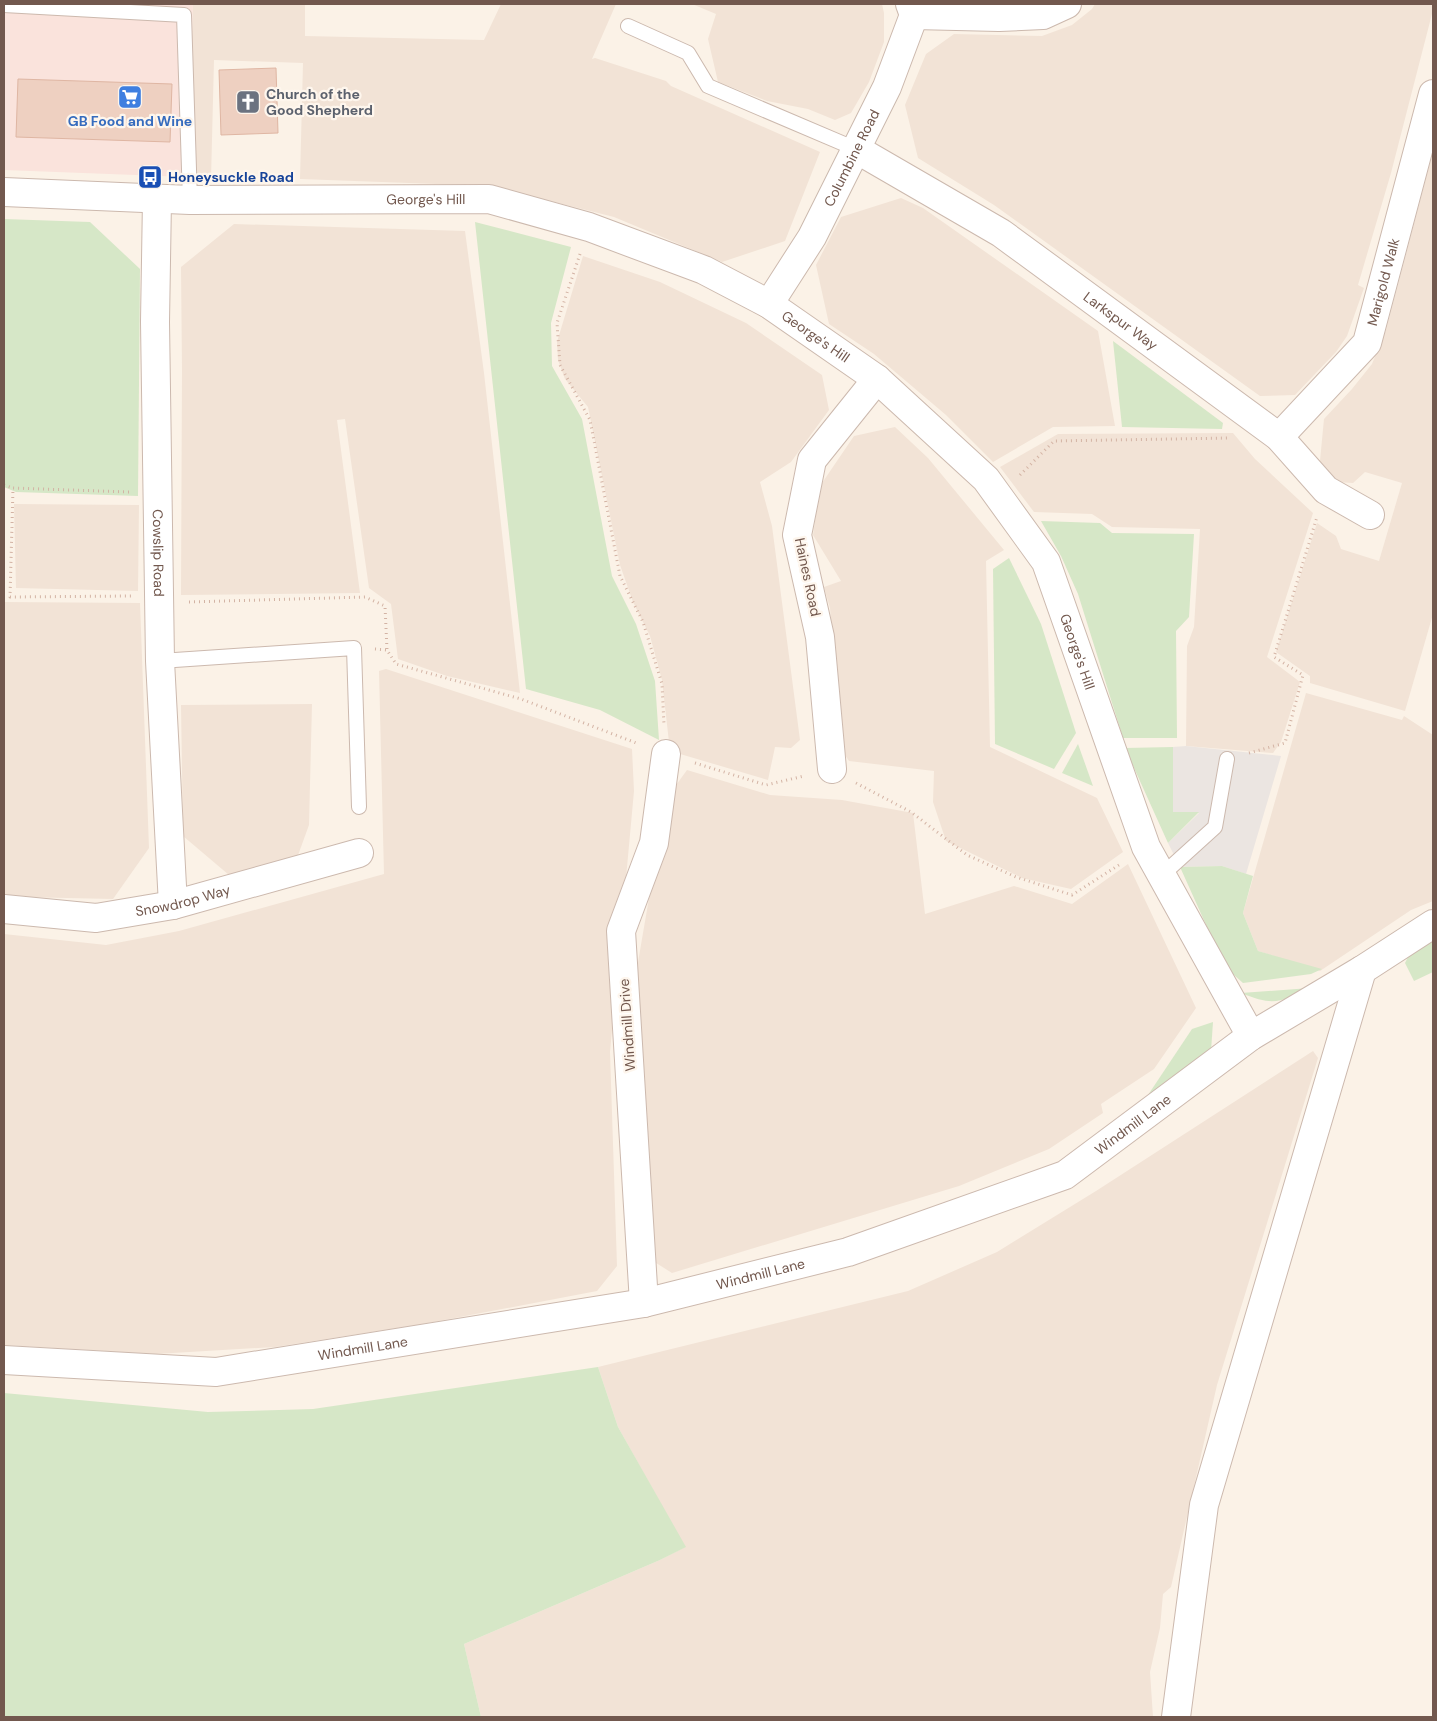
<svg xmlns="http://www.w3.org/2000/svg" width="1437" height="1721" font-family="'DM Sans',sans-serif">
	<style>
		.residential { fill: #f2e3d6 }
		.commercial { fill: #fae3dc }
		.industrial { fill: #ebe5e1 }
		.green { fill: #d6e7c7 }
		.building { fill: #eed0c1; stroke: #dfb6a3 }
		.lines { fill: none; stroke-linecap: round; stroke-linejoin: round }
		.lane-casing { stroke: #ccb9ae; stroke-width: 16 }
		.street-casing { stroke: #ccb9ae; stroke-width: 30 }
		.path { stroke: #d3b3a4; stroke-width: 3; stroke-dasharray: 1 4; stroke-linecap: butt }
		.lane { stroke: #fff; stroke-width: 14 }
		.street { stroke: #fff; stroke-width: 28 }
		.labels { text-anchor: middle; dominant-baseline: central; stroke-width: 4.5; stroke-linejoin: round; paint-order: stroke }
		.worship-label { font-size: 14px; font-weight: bold; fill: #5b616d; stroke: #fef6ed; text-anchor: start }
		.shop-label { font-size: 14px; font-weight: bold; fill: #366cbe; stroke: #fef6ed }
		.street-label { font-size: 14px; fill: #72584e; stroke: #fef6ed }
		.transit-label { font-size: 14px; font-weight: bold; fill: #164399; stroke: #fef6ed; text-anchor: start }
	</style>
	<rect width="100%" height="100%" fill="#fbf2e7"/>
	<g class="residential">
		<path d="M193,4H305V36L484,40L501,4H616L592,59L595,58L666,81L671,86L820,152L785,241L722,262L614,217L491,186L300,179L303,63L214,60L211,179L188,177Z"/>
		<path d="M692,4H882L884,13V42L869,82L851,113L835,120L808,109L767,101L718,82L708,39L716,14Z"/>
		<path d="M1095,4H1433V10L1391,173L1358,285L1364,288L1347,336L1336,352L1295,395L1260,396L994,205L918,158L905,105L926,54L954,34L1042,36L1072,25L1092,9Z"/>
		<path d="M1433,152V614L1405,711L1310,683V676L1276,652L1317,523L1336,536L1341,549L1379,561L1402,483L1365,472L1353,483L1336,482L1320,461L1324,419L1352,389L1372,364L1386,330Z"/>
		<path d="M901,198L923,208L1098,331L1115,426L1053,427L993,462L946,415L874,354L829,324L816,265L841,217Z"/>
		<path d="M234,224L465,231L484,373L520,693L447,676L398,659L391,604L369,588L345,419L337,420L360,593L181,595L182,370L181,267Z"/>
		<path d="M583,256L660,282L746,323L822,375L829,410L791,462L760,482L772,526L800,740L791,748L775,747L768,780L670,751L662,680L650,636L633,602L620,565L588,407L565,379L558,360L557,342Z"/>
		<path d="M895,427L928,458L1004,550L986,561L990,747L1097,798L1123,852L1071,889L1022,878L946,841L933,802L934,771L849,761L843,752L830,608L824,587L841,581L813,535L820,486L854,436Z"/>
		<path d="M1233,433L1255,459L1313,513L1267,657L1300,682L1281,742L1273,753L1186,746L1187,646L1194,627L1200,529L1112,527L1092,514L1034,512L1000,467L1058,434Z"/>
		<path d="M14,504L139,505L138,591L16,588Z"/>
		<path d="M4,602L140,603L149,848L113,899L21,897L4,894Z"/>
		<path d="M386,669L632,749L634,791L610,1052L617,1266L597,1291L423,1324L275,1347L156,1354L4,1345V934L106,945L179,931L384,874L379,671Z"/>
		<path d="M1306,693L1402,720L1404,716L1433,735V901L1411,910L1320,971L1258,951L1243,913Z"/>
		<path d="M312,704L309,825L297,858L229,875L183,836L181,705Z"/>
		<path d="M687,770L770,795L842,800L913,813L925,914L1014,886L1072,904L1128,864L1196,1008L1154,1069L1101,1104L1103,1113L1049,1149L959,1186L672,1273L653,1261L631,1003L666,799Z"/>
		<path d="M1313,1051L1318,1058L1217,1385L1171,1587L1163,1594L1160,1628L1150,1672L1153,1717H481L464,1644L660,1560L685,1547L618,1427L598,1367L908,1291L997,1252L1096,1191Z"/>
	</g>
	<path class="commercial" d="M4,4H193L188,177L4,170Z"/>
	<path class="industrial" d="M1186,746L1281,756L1246,874L1222,866L1180,867L1168,843L1199,813L1173,812V747Z"/>
	<g class="green">
		<path d="M4,219L90,222L140,269L138,496L16,492L4,487Z"/>
		<path d="M475,222L571,247L551,323L552,366L582,419L612,576L636,624L655,681L659,740L600,710L526,689Z"/>
		<path d="M1113,341L1223,423L1222,429L1122,427Z"/>
		<path d="M1041,521L1100,523L1112,533L1194,534L1189,617L1176,631L1177,738H1123L1078,594L1061,556Z"/>
		<path d="M1009,558L1041,624L1076,733L1054,769L995,744L993,569Z"/>
		<path d="M1078,744L1093,786L1062,773Z"/>
		<path d="M1173,747V812H1199L1168,843L1125,748Z"/>
		<path d="M1222,866L1253,876L1243,913L1258,951L1322,969L1311,974L1243,983L1225,967L1180,867Z"/>
		<path d="M1433,941V972L1414,981L1405,963L1409,955Z"/>
		<path d="M1310,988C1280,1003 1273,1006 1241,993Z"/>
		<path d="M1213,1022L1211,1051L1144,1101L1192,1029Z"/>
		<path d="M598,1367L618,1427L686,1547L660,1560L464,1644L481,1717H4V1393L208,1412L313,1409Z"/>
	</g>
	<g class="building">
		<path d="M276,68L278,133L221,135L219,70Z"/>
		<path d="M18,79L172,84L170,142L16,137Z"/>
	</g>
	<g class="lines">
		<defs>
			<g id="lane">
				<path d="M4,5L184,15L190,200"/>
				<path d="M628,26L688,53L708,86L856,149"/>
				<path d="M160,661L354,648L359,807"/>
				<path d="M1162,875L1215,827L1227,759"/>
			</g>
			<g id="street">
				<path d="M914,15L999,17L1043,15L1067,4"/>
				<path id="s1" d="M856,149L1001,233L1279,437L1326,490L1370,515"/>
				<path id="s2" d="M4,192L190,200L489,199L589,227L704,270L769,304L877,379L986,479L1046,562L1146,847L1251,1036"/>
				<path id="s3" d="M157,199L155,322L160,661L173,905"/>
				<path id="s4" d="M769,304L812,237L887,87L914,15L910,4"/>
				<path id="s5" d="M1279,437L1367,343L1433,94"/>
				<path d="M832,769L820,637L797,535L812,460L877,379"/>
				<path id="s6" d="M4,909L96,918L173,905L359,853"/>
				<path d="M644,1303L621,931L654,843L666,754"/>
				<path id="s7" d="M4,1360L216,1372L644,1303L848,1252L1065,1175L1251,1036L1362,970L1433,924"/>
				<path d="M1176,1717L1204,1505L1362,970"/>
			</g>
		</defs>
		<use href="#lane" class="lane-casing"/>
		<use href="#street" class="street-casing"/>
		<g class="path">
			<path d="M580,254L557,323L560,365L590,420L620,576L643,622L662,684L664,725"/>
			<path d="M1020,475L1054,441L1229,438"/>
			<path d="M4,485L13,488"/>
			<path d="M129,492L13,488L10,597L131,596"/>
			<path d="M189,602L365,597L385,606L387,650L396,664L521,699L639,744"/>
			<path d="M375,649L387,650"/>
			<path d="M1249,753L1285,743L1303,675L1274,657L1317,517"/>
			<path d="M695,763L766,785L804,776"/>
			<path d="M856,783L911,812L967,855L1016,877L1072,895L1122,863"/>
		</g>
		<use href="#lane" class="lane"/>
		<use href="#street" class="street"/>
	</g>
	<defs>
		<symbol id="supermarket-square" viewBox="-11 -11 22 22"><rect x="-9" y="-9" width="18" height="18" rx="4" fill="#3f7fe0" stroke="#fef6ed"/><path d="M-6-5.5h2.5l.6 2H6L4.5 2H-2.5L-4.4-4H-6ZM-1.5 3.2a1.3 1.3 0 1 0 .1 0ZM3 3.2a1.3 1.3 0 1 0 .1 0Z" fill="#fff"/></symbol>
		<symbol id="church-square" viewBox="-11 -11 22 22"><rect x="-9" y="-9" width="18" height="18" rx="4" fill="#6b7280" stroke="#fef6ed"/><path d="M-1.2-6h2.4v3.5h3.3v2.4h-3.3V6h-2.4V-.1h-3.3v-2.4h3.3Z" fill="#fff"/></symbol>
		<symbol id="bus-square" viewBox="-11 -11 22 22"><rect x="-9" y="-9" width="18" height="18" rx="4" fill="#1a4fb4" stroke="#fef6ed"/><path d="M-5-6H5V4H4V6H2V4H-2V6H-4V4H-5ZM-3.5-4V0h7V-4ZM-3.5 1.2v1.5H-2V1.2ZM2 1.2v1.5H3.5V1.2Z" fill="#fff"/></symbol>
	</defs>
	<g fill-rule="evenodd">
		<use href="#supermarket-square" x="116" y="83" width="28" height="28"/>
		<use href="#church-square" x="234" y="88" width="28" height="28"/>
		<use href="#bus-square" x="136" y="163" width="28" height="28"/>
	</g>
	<g class="labels">
		<g class="worship-label">
			<text x="266" y="94">Church of the<tspan x="266" dy="16">Good Shepherd</tspan></text>
		</g>
		<g class="shop-label">
			<text x="130" y="121">GB Food and Wine</text>
		</g>
		<g class="street-label">
			<text stroke="none"><textPath href="#s4" startOffset="168">Columbine Road</textPath></text>
			<text stroke="none"><textPath href="#s2" startOffset="422">George's Hill</textPath></text>
			<text stroke="none"><textPath href="#s5" startOffset="192">Marigold Walk</textPath></text>
			<text stroke="none"><textPath href="#s1" startOffset="316">Larkspur Way</textPath></text>
			<text stroke="none"><textPath href="#s2" startOffset="842">George's Hill</textPath></text>
			<text stroke="none"><textPath href="#s3" startOffset="354">Cowslip Road</textPath></text>
			<text transform="translate(808 577) rotate(78)">Haines Road</text>
			<text stroke="none"><textPath href="#s2" startOffset="1262">George's Hill</textPath></text>
			<text stroke="none"><textPath href="#s6" startOffset="181">Snowdrop Way</textPath></text>
			<text transform="translate(627 1025) rotate(-94)">Windmill Drive</text>
			<text stroke="none"><textPath href="#s7" startOffset="1171">Windmill Lane</textPath></text>
			<text stroke="none"><textPath href="#s7" startOffset="766">Windmill Lane</textPath></text>
			<text stroke="none"><textPath href="#s7" startOffset="361">Windmill Lane</textPath></text>
		</g>
		<g class="transit-label">
			<text x="168" y="177">Honeysuckle Road</text>
		</g>
	</g>
	<rect width="1437" height="1721" fill="none" stroke="#72584e" stroke-width="10"/>
</svg>
